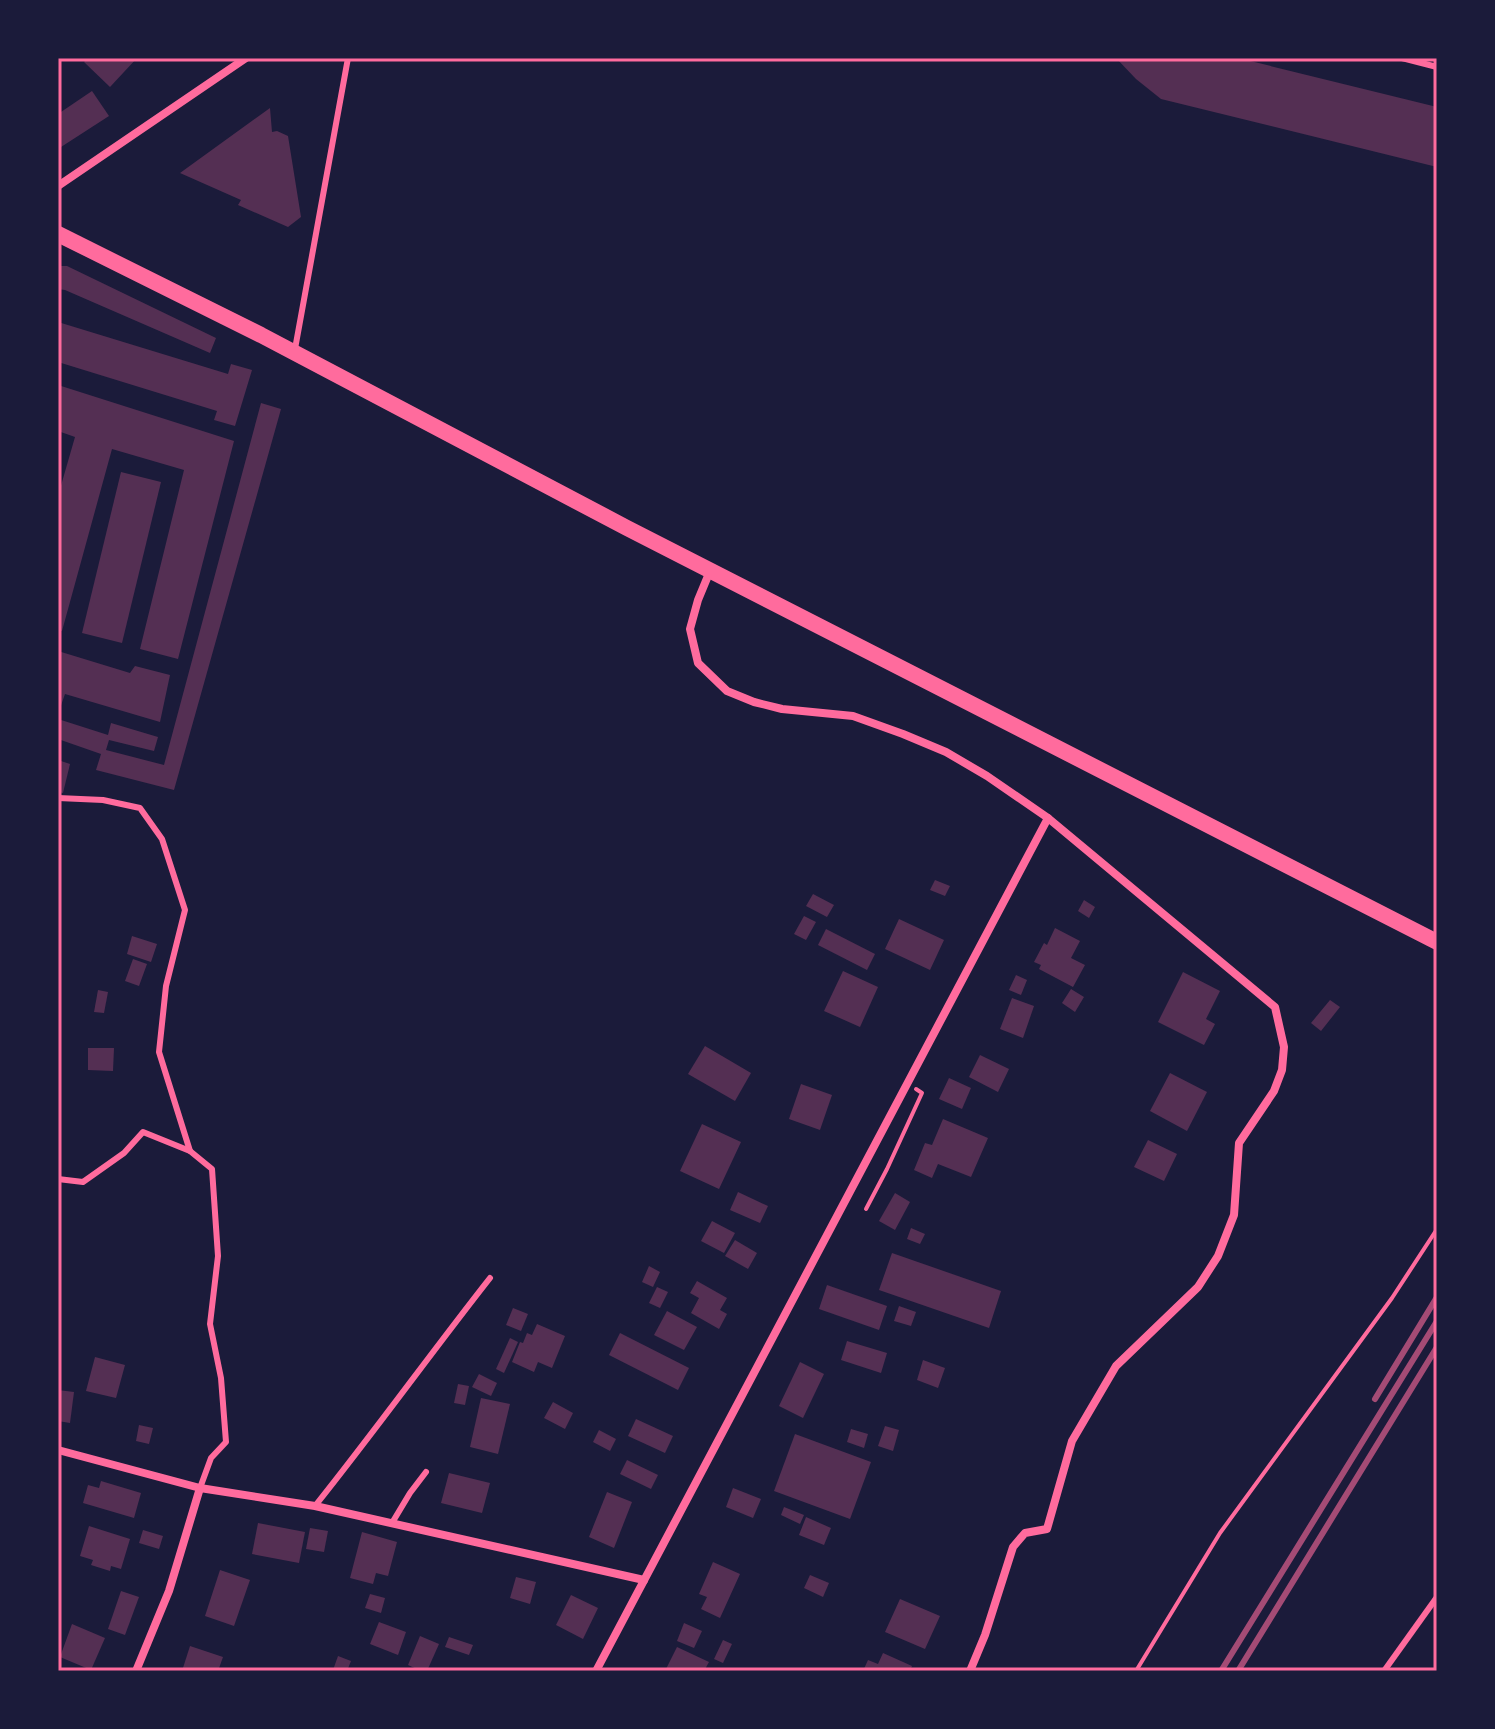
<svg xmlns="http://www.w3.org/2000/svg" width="1495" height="1729" font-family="'DejaVu Sans',sans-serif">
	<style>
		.building { fill: #542f53 }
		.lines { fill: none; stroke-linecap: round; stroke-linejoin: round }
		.path { stroke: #ff6b9d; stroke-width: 4 }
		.service { stroke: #ff6b9d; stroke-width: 6 }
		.minor { stroke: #ff6b9d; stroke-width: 8 }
		.secondary { stroke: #ff6b9d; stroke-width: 16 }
		.rail { stroke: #a44b75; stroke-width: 6 }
		.neatline { fill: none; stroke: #ff6b9d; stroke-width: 3 }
	</style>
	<rect width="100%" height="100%" fill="#1b1b3a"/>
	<g class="building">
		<path d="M88,58H137L110,87L84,62Z"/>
		<path d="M1116,58H1238L1437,107V167L1161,99L1136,79Z"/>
		<path d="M92,91L109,116L61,147L58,142V114Z"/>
		<path d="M270,108L272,132L277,131L288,136L301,217L288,227L238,205L241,200L180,173Z"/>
		<path d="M58,266H67L216,338L210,353L65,290L58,289Z"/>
		<path d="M58,322L228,374L231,364L252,370L235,426L214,420L217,411L58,362Z"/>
		<path d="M58,385L234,441L178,659L140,649L184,470L112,449L62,631L58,630V496L75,437L58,431Z"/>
		<path d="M261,403L281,409L174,790L96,770L101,754L58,739V719L108,735L111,723L158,737L154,751L109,740L106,750L164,765Z"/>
		<path d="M121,472L161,482L122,643L82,633Z"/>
		<path d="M58,651L130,673L135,666L170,675L160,722L65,694L58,714Z"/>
		<path d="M58,760L70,764L63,793L58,792Z"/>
		<path d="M935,880L950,886L945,896L930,890Z"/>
		<path d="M813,894L834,905L827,917L806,906Z"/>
		<path d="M1084,900L1095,907L1089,918L1078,911Z"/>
		<path d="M804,916L816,922L806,940L794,934Z"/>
		<path d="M899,919L944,940L930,970L885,949Z"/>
		<path d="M1055,928L1080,941L1071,958L1085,965L1073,987L1039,969L1041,965L1034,962L1044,943L1047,945Z"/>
		<path d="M826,929L875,954L867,970L818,945Z"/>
		<path d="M132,936L157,944L151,962L127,954Z"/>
		<path d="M133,959L147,964L139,986L125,981Z"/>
		<path d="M843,971L878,987L860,1027L824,1011Z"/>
		<path d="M1183,972L1220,991L1206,1019L1215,1024L1204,1045L1158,1022Z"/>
		<path d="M1016,975L1027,980L1021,995L1009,990Z"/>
		<path d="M1071,989L1084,997L1075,1012L1062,1003Z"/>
		<path d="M98,990L108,992L104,1013L94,1012Z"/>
		<path d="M1012,998L1034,1006L1023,1038L1000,1029Z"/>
		<path d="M1330,1000L1340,1007L1321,1031L1311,1023Z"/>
		<path d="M705,1046L751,1073L735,1101L688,1074Z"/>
		<path d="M88,1048H114L113,1071L88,1070Z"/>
		<path d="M980,1055L1009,1069L998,1092L969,1077Z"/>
		<path d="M1170,1073L1207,1092L1187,1131L1150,1111Z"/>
		<path d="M949,1078L971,1088L962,1109L939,1099Z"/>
		<path d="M801,1084L832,1095L820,1130L789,1119Z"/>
		<path d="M943,1119L988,1138L971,1177L938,1164L932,1178L914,1170L925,1143L932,1145Z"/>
		<path d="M702,1124L741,1142L719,1189L680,1171Z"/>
		<path d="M1148,1140L1177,1154L1164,1181L1134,1167Z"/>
		<path d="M738,1192L768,1206L760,1223L730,1210Z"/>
		<path d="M895,1193L910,1202L895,1230L879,1221Z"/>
		<path d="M712,1221L735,1233L724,1253L701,1241Z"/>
		<path d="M911,1228L925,1234L920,1244L907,1239Z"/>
		<path d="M735,1240L757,1253L748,1269L725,1256Z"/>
		<path d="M892,1253L1001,1291L989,1328L879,1290Z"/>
		<path d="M649,1266L660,1272L653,1287L642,1282Z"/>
		<path d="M697,1281L727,1298L720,1310L727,1314L719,1329L691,1313L699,1298L690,1293Z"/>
		<path d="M827,1285L887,1306L879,1330L819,1309Z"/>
		<path d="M657,1287L668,1292L660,1308L649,1303Z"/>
		<path d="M899,1306L916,1312L911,1326L894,1321Z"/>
		<path d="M513,1308L528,1314L521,1331L506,1325Z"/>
		<path d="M667,1311L697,1327L684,1350L654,1335Z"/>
		<path d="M537,1324L565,1336L552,1368L538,1362L534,1372L512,1362L520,1342L523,1343L527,1333L532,1335Z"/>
		<path d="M620,1333L689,1368L678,1390L609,1355Z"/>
		<path d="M510,1338L518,1342L504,1373L496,1369Z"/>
		<path d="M847,1341L887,1353L881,1373L841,1360Z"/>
		<path d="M95,1357L125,1365L116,1398L86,1391Z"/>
		<path d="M923,1360L945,1368L938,1388L917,1380Z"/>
		<path d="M800,1362L824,1374L803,1418L779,1406Z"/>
		<path d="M479,1374L497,1383L491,1396L472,1387Z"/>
		<path d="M458,1384L469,1386L465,1405L454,1403Z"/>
		<path d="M58,1390L74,1392L70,1423L58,1421Z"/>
		<path d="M481,1398L510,1404L498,1454L470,1447Z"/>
		<path d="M553,1402L573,1413L565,1429L544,1418Z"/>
		<path d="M636,1419L673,1436L665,1453L628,1436Z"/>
		<path d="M139,1425L153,1428L149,1444L136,1441Z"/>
		<path d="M885,1426L899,1430L893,1451L878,1446Z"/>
		<path d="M851,1429L868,1434L864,1448L847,1442Z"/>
		<path d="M599,1430L616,1439L610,1451L593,1442Z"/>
		<path d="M795,1434L871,1462L850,1519L774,1491Z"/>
		<path d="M627,1460L658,1475L651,1489L620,1474Z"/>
		<path d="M449,1473L490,1483L482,1513L441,1503Z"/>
		<path d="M101,1481L141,1493L134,1518L83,1503L88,1485L99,1488Z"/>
		<path d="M733,1488L761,1499L753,1518L726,1507Z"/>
		<path d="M607,1492L632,1502L614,1548L589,1537Z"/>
		<path d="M784,1507L804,1515L800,1524L781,1515Z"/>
		<path d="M806,1517L831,1528L824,1545L799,1535Z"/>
		<path d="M258,1523L305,1532L299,1563L252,1554Z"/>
		<path d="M89,1526L130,1539L121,1569L111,1566L110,1571L91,1565L93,1560L80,1556Z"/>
		<path d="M310,1528L328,1531L324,1552L306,1549Z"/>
		<path d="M143,1530L163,1536L159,1549L139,1543Z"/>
		<path d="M362,1532L397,1542L388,1576L376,1573L373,1584L350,1578Z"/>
		<path d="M713,1562L740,1574L720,1618L701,1609L707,1597L699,1594Z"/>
		<path d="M220,1570L250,1580L234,1626L205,1616Z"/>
		<path d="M810,1575L829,1583L823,1597L804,1588Z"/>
		<path d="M516,1577L536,1582L530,1604L510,1598Z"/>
		<path d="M121,1591L139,1597L125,1635L108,1629Z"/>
		<path d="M370,1594L385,1598L381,1613L365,1608Z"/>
		<path d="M571,1595L598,1608L583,1639L556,1625Z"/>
		<path d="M900,1599L940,1616L925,1649L885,1632Z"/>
		<path d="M379,1622L406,1632L398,1655L370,1644Z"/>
		<path d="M684,1623L702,1631L694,1648L677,1641Z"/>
		<path d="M72,1624L105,1638L91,1670L60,1657Z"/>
		<path d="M420,1636L439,1644L427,1671H421L408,1665Z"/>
		<path d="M449,1637L473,1645L469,1655L445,1647Z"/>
		<path d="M723,1640L732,1644L723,1663L714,1659Z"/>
		<path d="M190,1646L223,1657L218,1671H182Z"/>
		<path d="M677,1647L709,1662L704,1671H665Z"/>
		<path d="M883,1653L912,1666L910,1671H863L868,1660L878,1664Z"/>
		<path d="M338,1656L351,1661L347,1671L333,1670Z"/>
	</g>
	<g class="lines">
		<g class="path">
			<path d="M866,1209L887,1169L922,1093L916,1089"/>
			<path d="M1136,1671L1220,1533L1392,1298L1437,1229"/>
		</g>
		<g class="service">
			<path d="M1402,58L1437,67"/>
			<path d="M295,349L348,58"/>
			<path d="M58,798L103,800L140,808L162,839L185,910L166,986L159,1052L190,1151L212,1169L218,1256L210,1324L221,1378L226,1442L211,1458L200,1488"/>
			<path d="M58,1179L83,1182L124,1153L143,1132L190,1151"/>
			<path d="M315,1506C375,1431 431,1353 490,1278"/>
			<path d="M392,1523L410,1493L426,1472"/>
			<path d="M1384,1671L1437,1597"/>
		</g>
		<g class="minor">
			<path d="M58,186L246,58"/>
			<path d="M710,571L698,600L690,629L698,663L727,691L754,702L782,709L853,716L903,734L946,752L987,776L1048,818L1275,1007L1284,1047L1282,1070L1274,1091L1239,1143L1234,1215L1218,1256L1198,1287L1116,1366L1072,1441L1047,1529L1025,1533L1013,1547L985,1635L970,1671"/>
			<path d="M58,1450L200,1488L315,1506L644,1580"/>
			<path d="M136,1671L169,1591L200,1488"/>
			<path d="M596,1671L1048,818"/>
		</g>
		<path class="secondary" d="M58,234L261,335L627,528L1437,942"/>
		<g class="rail">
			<path d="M1375,1399L1437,1297"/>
			<path d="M1221,1671L1437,1321"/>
			<path d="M1238,1671L1437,1347"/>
		</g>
	</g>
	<rect width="1495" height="1729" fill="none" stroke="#1b1b3a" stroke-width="120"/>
	<rect x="60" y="60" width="1375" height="1609" class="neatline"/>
</svg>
